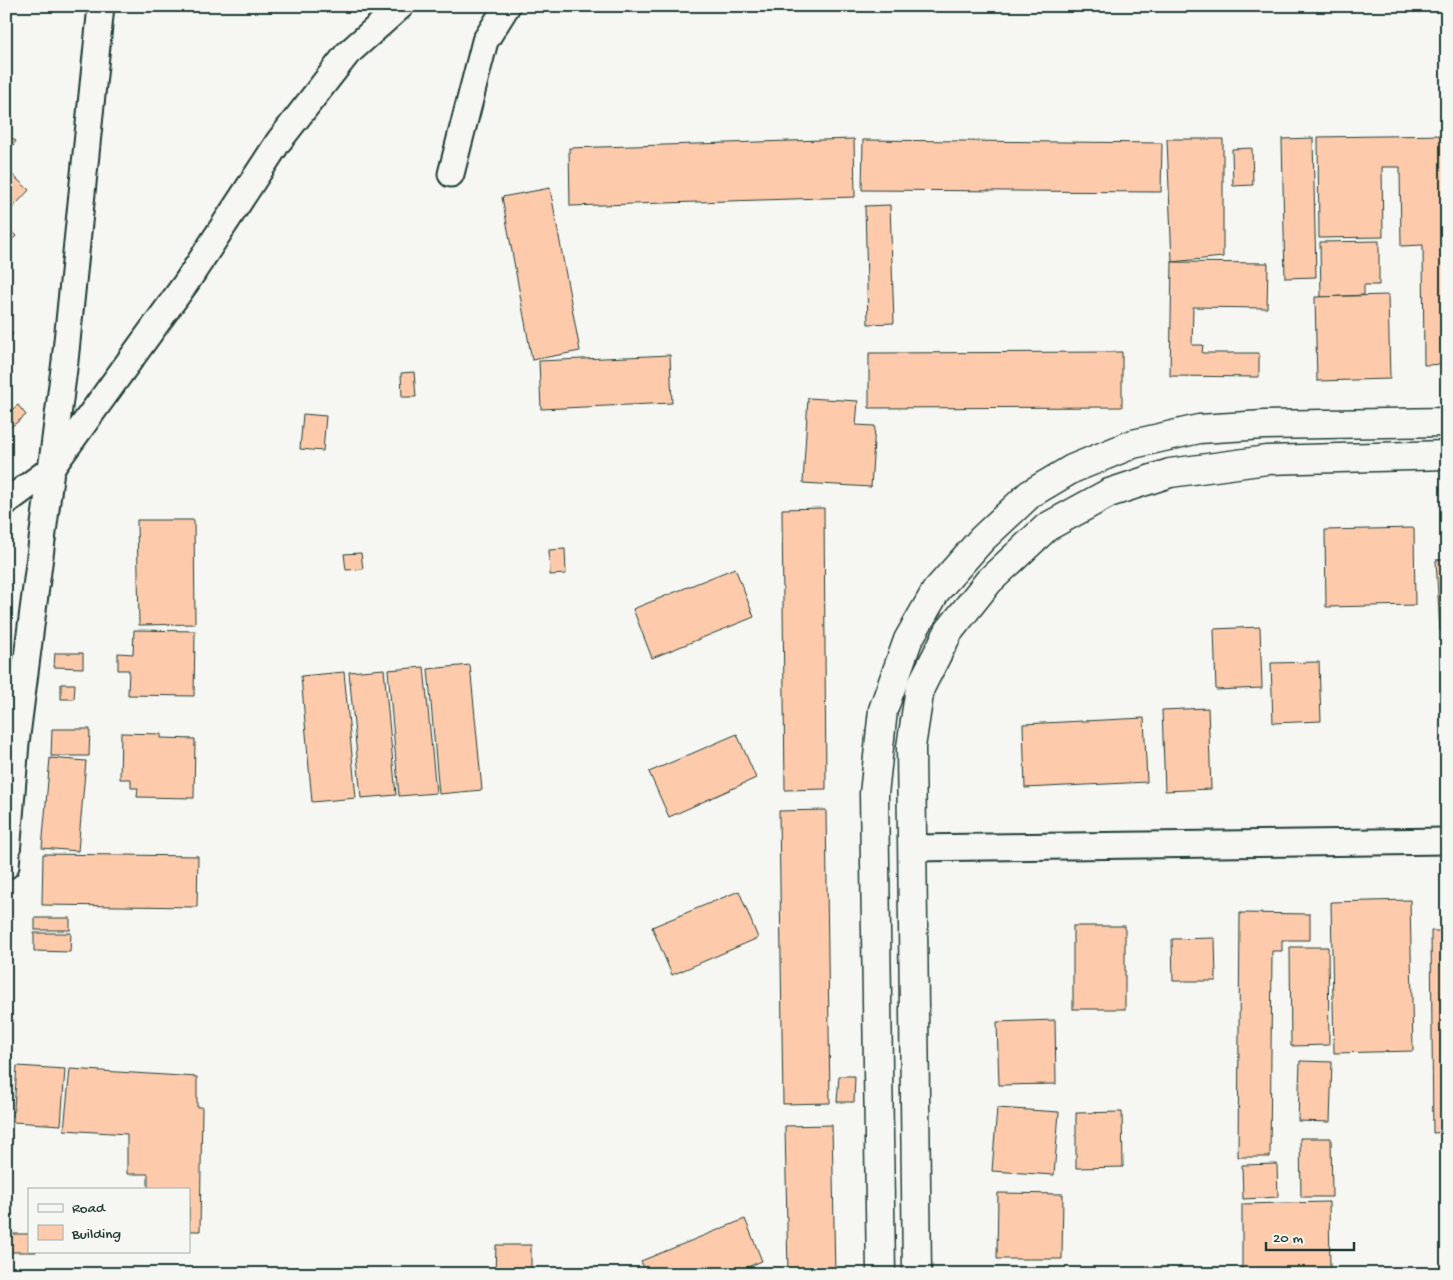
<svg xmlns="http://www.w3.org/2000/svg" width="1453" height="1280" font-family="'Gochi Hand',sans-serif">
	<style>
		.building { fill: #fdcbac; stroke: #1f3d34 }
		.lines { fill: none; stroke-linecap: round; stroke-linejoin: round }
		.minor-casing { stroke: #1f3d34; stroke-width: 29 }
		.tertiary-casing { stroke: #1f3d34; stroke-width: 31 }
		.minor { stroke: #f6f6f2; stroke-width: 25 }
		.tertiary { stroke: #f6f6f2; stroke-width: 28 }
	</style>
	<rect width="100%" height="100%" fill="#f6f6f2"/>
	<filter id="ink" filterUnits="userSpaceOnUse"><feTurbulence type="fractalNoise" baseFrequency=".02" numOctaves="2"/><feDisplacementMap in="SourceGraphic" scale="10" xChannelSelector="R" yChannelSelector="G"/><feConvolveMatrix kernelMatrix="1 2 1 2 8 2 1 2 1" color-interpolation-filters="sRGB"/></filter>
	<g filter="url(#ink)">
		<g class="building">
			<path d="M6,134L16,141L6,155Z"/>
			<path d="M1447,135V364L1424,365L1423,245L1401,246L1400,167H1382L1383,237L1319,238L1318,137Z"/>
			<path d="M1313,138L1316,277L1285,278L1282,139Z"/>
			<path d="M854,139L855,197L570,206L569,148Z"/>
			<path d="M1167,139H1223V257L1172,262Z"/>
			<path d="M863,140L1162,143L1161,192L862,190Z"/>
			<path d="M1252,148L1253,185L1233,186L1232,149Z"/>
			<path d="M6,169L29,190L6,215Z"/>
			<path d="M550,188L580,351L532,360L502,197Z"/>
			<path d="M890,205L894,323L868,324L865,206Z"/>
			<path d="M6,226L16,236L6,246Z"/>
			<path d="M1379,241V285H1364V295L1321,297L1320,242Z"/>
			<path d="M1172,262L1268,263L1267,308L1193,307L1192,345H1203L1202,353H1259V377L1170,376Z"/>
			<path d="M1388,295L1390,379L1317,381L1315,297Z"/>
			<path d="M6,326L13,334L6,340Z"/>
			<path d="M1122,352V407L869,408V353Z"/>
			<path d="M670,355L672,403L541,409L539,361Z"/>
			<path d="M414,372L416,397H402L401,373Z"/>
			<path d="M6,391L11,397L6,401Z"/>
			<path d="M808,398L858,401L856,425L875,426L871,487L803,483Z"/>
			<path d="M18,405L26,415L11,427L6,420V414Z"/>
			<path d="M303,414L326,416L323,451L300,449Z"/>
			<path d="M824,508L826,789L785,790L782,509Z"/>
			<path d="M137,520H194L195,624L139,625Z"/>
			<path d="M1414,528L1415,605L1326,607L1325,530Z"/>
			<path d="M565,549L566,574L550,575L549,550Z"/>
			<path d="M361,553L363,569L346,570L344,554Z"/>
			<path d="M1447,559V631H1440L1436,560Z"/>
			<path d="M735,568L754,617L652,658L633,609Z"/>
			<path d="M1260,627L1262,688L1216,690L1214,629Z"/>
			<path d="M134,630L195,631L194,696L128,695L129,670H118V653L133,654Z"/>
			<path d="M55,653H83V668L54,667Z"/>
			<path d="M1319,662L1321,721L1273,723L1271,663Z"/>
			<path d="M470,665L482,790L439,794L428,669Z"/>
			<path d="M424,667L436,793L399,796L388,670Z"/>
			<path d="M384,669L396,795L361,798L349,672Z"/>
			<path d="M344,672L356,798L312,802L301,676Z"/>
			<path d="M61,684H75L74,699H61Z"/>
			<path d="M1208,708L1211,789L1165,791L1162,710Z"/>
			<path d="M1144,718L1147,782L1025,788L1023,724Z"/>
			<path d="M52,729H90L89,756H51Z"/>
			<path d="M121,733L161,734V738L195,739L194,798L137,797L138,788H131V779H120Z"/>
			<path d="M737,734L756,778L669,817L649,772Z"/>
			<path d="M50,758L86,761L78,851L42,848Z"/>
			<path d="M826,810L830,1103L783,1104L779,811Z"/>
			<path d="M43,854L198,856L197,907L42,905Z"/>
			<path d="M739,891L758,938L672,975L652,927Z"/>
			<path d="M1410,900L1413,1051L1334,1053L1331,902Z"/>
			<path d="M1240,913L1310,914V940H1282V951H1272L1270,1157H1238Z"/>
			<rect x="35" y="918" width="35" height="12"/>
			<rect x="1073" y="926" width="52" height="83"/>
			<path d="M1431,931H1447V1132L1433,1133Z"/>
			<path d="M34,933H71L70,952L34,951Z"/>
			<path d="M1215,938L1216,981H1173L1172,939Z"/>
			<path d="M1290,947H1328L1329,1045L1291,1046Z"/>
			<path d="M1055,1020L1056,1084L999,1085L997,1022Z"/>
			<path d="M1300,1061L1332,1062L1330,1122L1298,1121Z"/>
			<path d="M17,1066L65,1069L61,1125L13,1122Z"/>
			<path d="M70,1069L197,1077V1107H202L200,1231H189V1189H148V1174H127V1134L64,1130Z"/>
			<path d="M839,1076H855L854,1102H837Z"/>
			<path d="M997,1108L1059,1112L1054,1175L992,1171Z"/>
			<path d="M1122,1112L1123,1167L1076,1168V1113Z"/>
			<path d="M832,1125L835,1274H788L785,1126Z"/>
			<path d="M1300,1138H1331L1332,1197H1301Z"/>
			<path d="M1277,1164L1278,1197L1243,1199L1242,1165Z"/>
			<path d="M998,1193L1063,1194L1062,1259H997Z"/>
			<path d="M1329,1202L1330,1271L1242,1272V1204Z"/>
			<path d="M745,1219L762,1261L731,1274H646L641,1261Z"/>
			<path d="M10,1234H29V1251H36V1252H10Z"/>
			<path d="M496,1245H531V1274H495Z"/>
		</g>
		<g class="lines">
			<defs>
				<g id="minor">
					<path d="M451,174L485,41L507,6"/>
					<path d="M6,502L51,469L186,283L279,141L347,54L401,6"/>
					<path d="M913,848L1447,841"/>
					<path d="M6,866L16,743L65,361L101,6"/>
				</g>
				<g id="tertiary">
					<path d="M881,1274L874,794L883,710L908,640L936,591L982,539L1030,494L1072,469L1133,444L1199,429L1264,425L1447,422"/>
					<path d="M917,1274L911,747L920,688L949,631L989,581L1047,527L1109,493L1170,473L1267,460L1447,455"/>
				</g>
			</defs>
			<use href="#minor" class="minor-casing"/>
			<use href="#tertiary" class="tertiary-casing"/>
			<use href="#minor" class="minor"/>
			<use href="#tertiary" class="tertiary"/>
		</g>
	</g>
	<rect width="1453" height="1280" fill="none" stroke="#f6f6f2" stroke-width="25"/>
	<rect x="12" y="12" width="1428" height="1255" fill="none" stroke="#1f3d34" stroke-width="2" filter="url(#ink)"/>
	<rect x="28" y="1188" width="162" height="65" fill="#f6f6f2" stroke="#a0aca6"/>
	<rect x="38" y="1204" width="25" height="8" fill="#f6f6f2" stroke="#a0aca6"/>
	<text x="72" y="1212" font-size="15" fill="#1f3d34">Road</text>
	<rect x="38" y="1225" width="25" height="15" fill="#fdcbac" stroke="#a0aca6"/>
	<text x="72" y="1238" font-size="15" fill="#1f3d34">Building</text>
	<path d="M1266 1242v8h88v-8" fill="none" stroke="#1f3d34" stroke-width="2.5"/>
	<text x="1273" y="1242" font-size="15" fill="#1f3d34" stroke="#f6f6f2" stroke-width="4" paint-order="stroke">20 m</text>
</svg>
